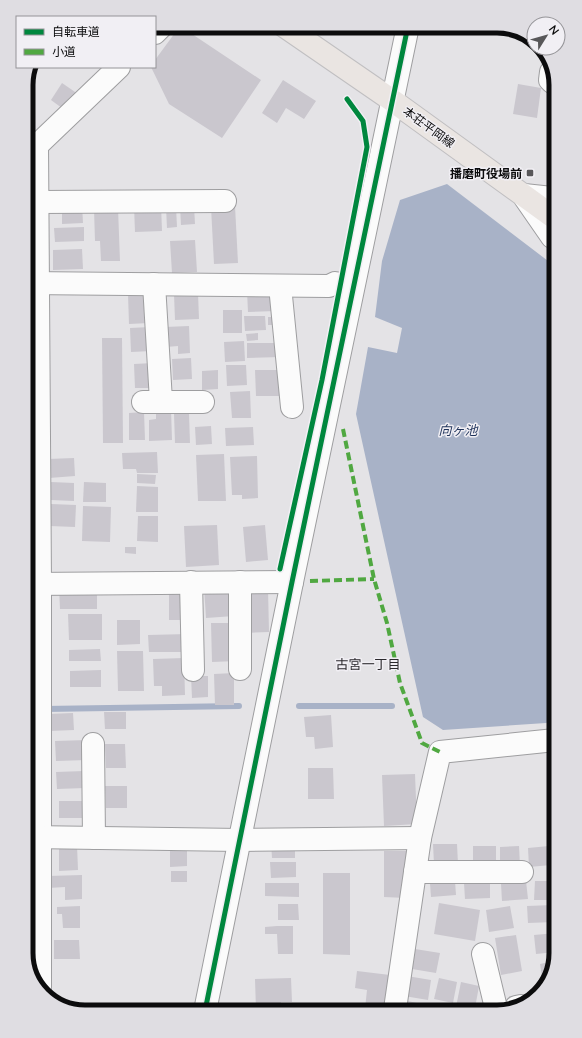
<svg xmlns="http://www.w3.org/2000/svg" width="582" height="1038" font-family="Lato,'Noto Sans JP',sans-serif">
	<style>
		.water { fill: #a8b2c7 }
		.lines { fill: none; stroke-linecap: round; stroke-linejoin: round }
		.stream { stroke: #a8b2c7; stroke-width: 6 }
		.building { fill: #cac7ce }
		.minor-casing { stroke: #9e9ea0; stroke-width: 24 }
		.major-casing { stroke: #c0bfc1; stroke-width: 24 }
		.path { stroke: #c1c1c1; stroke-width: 2.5; stroke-dasharray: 4 2; stroke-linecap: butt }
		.minor { stroke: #fbfbfb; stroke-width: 22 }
		.major { stroke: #eae5e2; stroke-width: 22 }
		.quiet { stroke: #50a841; stroke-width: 4; stroke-dasharray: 8 4; stroke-linecap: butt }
		.cycleway-casing { stroke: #f1eff4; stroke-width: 8 }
		.cycleway { stroke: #00873e; stroke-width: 5 }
		.poi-dot { fill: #585759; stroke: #f1eff4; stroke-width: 1.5 }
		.labels { text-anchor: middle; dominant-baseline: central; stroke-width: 3; stroke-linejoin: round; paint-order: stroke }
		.street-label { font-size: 12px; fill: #0c0c0d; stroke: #f1eff4 }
		.poi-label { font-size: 12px; font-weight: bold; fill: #0c0c0d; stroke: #f1eff4; text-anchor: end }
		.water-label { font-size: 13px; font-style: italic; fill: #1f335b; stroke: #f1eff4 }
		.neighbourhood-label { font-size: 13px; fill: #2b292d; stroke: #f1eff4 }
		.rim { fill: none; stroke: #0c0c0d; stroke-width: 5 }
	</style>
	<rect width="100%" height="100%" fill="#e4e3e6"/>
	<path class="water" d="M447,184L552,264L555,720L546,723L443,730L423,717L356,414L368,347L397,353L402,328L375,317L382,261L400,200Z"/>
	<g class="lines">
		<g class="stream">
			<path d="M299,706H392"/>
			<path d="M44,709L239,706"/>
		</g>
	</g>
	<g class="building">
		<path d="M180,26L261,80L222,138L169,104L151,67H155V60Z"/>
		<path d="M283,80L316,101L304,119L286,108L277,123L262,113Z"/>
		<path d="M62,83L78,94L66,111L51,100Z"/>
		<path d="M518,84L541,88L537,118L513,114Z"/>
		<path d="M82,205L83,223L62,224V206Z"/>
		<path d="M161,205L162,231L135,232L134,206Z"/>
		<path d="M180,206H194L195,224L181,225Z"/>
		<path d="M235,206L238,263L214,264L211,207Z"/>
		<path d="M166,207H176L177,227L167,228Z"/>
		<path d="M118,208L120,261H101L100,241H95L94,209Z"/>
		<path d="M84,227V241L55,242L54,228Z"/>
		<path d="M195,240L197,272L172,273L170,241Z"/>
		<path d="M82,249L83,269L53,270V250Z"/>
		<path d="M275,290L276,311L248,312L247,291Z"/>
		<path d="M147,293L149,323L129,324L128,294Z"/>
		<path d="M198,293L199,319L175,320L174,294Z"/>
		<rect x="223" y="310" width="19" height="23"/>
		<path d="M244,316H265L266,330L245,331Z"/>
		<path d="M268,317H278L279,325H268Z"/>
		<path d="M189,326L190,353L178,354V346L166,347L165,327Z"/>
		<path d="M150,327L152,351L131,352L130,328Z"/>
		<path d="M258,333V340L247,341L246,334Z"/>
		<path d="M102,338H122L123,443H103Z"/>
		<path d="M244,341L245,361L225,362L224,342Z"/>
		<path d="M247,343H281V357L247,358Z"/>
		<path d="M191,358L192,379L173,380L172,359Z"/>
		<path d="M153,363L154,388H135L134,364Z"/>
		<path d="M226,365H246L247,385L227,386Z"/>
		<path d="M218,370V389L202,390V371Z"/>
		<path d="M255,370H282L283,396H256Z"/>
		<path d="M250,391L251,418H232L230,392Z"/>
		<path d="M156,409H171L172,440L149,441V420L156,419Z"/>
		<path d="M144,412L145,440H129V413Z"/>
		<path d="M174,414H189L190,443H175Z"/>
		<path d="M211,426L212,444L196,445L195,427Z"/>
		<path d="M253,427L254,445L226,446L225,428Z"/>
		<path d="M157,452L158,473H137L136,469H123L122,453Z"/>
		<path d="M224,454L226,501H198L196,455Z"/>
		<path d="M257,456L258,498L242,499V495H232L230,457Z"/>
		<path d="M74,458L75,476L49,478L48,459Z"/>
		<path d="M137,474L156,475L155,484L137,483Z"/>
		<path d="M51,482L74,483V501L51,500Z"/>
		<path d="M84,482L106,483V502H83Z"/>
		<path d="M137,486L158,487V512H136Z"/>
		<path d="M51,504L76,505L75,527L50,526Z"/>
		<path d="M83,506L111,507L110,542L82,541Z"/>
		<path d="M138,516H158V542L137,541Z"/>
		<path d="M217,525L219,565L186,567L184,526Z"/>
		<path d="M265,525L268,560L246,562L243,527Z"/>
		<path d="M125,547H136V554L125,553Z"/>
		<path d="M231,585L234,616L206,618L204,587Z"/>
		<path d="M59,587H97V609H60Z"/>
		<path d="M268,589L269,632L244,633V590Z"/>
		<path d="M186,591V620H169V592Z"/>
		<path d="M68,614H102V640H69Z"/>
		<path d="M117,620H140V644L117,645Z"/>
		<path d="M211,623H236L237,661L212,662Z"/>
		<path d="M188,634L189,652H149L148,635Z"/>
		<path d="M100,649L101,661H69V650Z"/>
		<path d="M117,651H143L144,691H118Z"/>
		<path d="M184,658L185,695L162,696V686H154L153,659Z"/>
		<path d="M101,670V687H70V671Z"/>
		<path d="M234,673V705H215L214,674Z"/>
		<path d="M191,676H208V697L192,698Z"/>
		<path d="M104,712H126V729H105Z"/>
		<path d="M73,713L74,730L49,731L48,714Z"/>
		<path d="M331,715L333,747L315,749L314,737H306L304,717Z"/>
		<path d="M87,740V760L56,761L55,741Z"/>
		<path d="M105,744H125L126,768H106Z"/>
		<path d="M555,760V786H551L548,761Z"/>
		<path d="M308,768H333L334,799H308Z"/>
		<path d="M84,771L85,788L57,789L56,772Z"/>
		<path d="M415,774L417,824L384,826L382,775Z"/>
		<path d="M105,786H127V808H106Z"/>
		<rect x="59" y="801" width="23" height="17"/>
		<path d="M271,843H295V858H272Z"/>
		<path d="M433,844H457L458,864H434Z"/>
		<path d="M59,845H77L78,870L59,871Z"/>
		<rect x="473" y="846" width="23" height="17"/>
		<path d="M519,846L520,866H500V847Z"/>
		<path d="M549,846L551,865L529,867L528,848Z"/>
		<path d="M170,851H187V866L170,867Z"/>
		<path d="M384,851H407L406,898L384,897Z"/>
		<path d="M270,862H296V877L271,878Z"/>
		<rect x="171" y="871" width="16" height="11"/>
		<path d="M323,873H350V955L323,954Z"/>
		<path d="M82,875V899L65,900V887L48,888V876Z"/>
		<path d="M455,881L456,895L431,897L430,883Z"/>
		<path d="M526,881L528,899L502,901L501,884Z"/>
		<path d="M535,881H555V900H534Z"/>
		<path d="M490,882V898L465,899L464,883Z"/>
		<path d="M265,883H299V897L265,896Z"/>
		<path d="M439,903L480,910L475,941L434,934Z"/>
		<path d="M278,904H298L299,920H278Z"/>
		<path d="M553,905L554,922L528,923L527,906Z"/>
		<path d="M80,906V928H63L62,914H57V907Z"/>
		<path d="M510,906L514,928L489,932L486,910Z"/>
		<path d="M277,926H293V954H278L277,934H265V927Z"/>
		<path d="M556,933V952L536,954L534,935Z"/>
		<path d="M516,935L522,971L501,975L495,938Z"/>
		<path d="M54,940H79L80,959H54Z"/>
		<path d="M415,949L440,953L436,973L412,969Z"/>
		<path d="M554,961L547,982L546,976L542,977L540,964Z"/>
		<path d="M357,971L390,975L386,1009H365L367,990L355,988Z"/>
		<path d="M407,976L431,980L428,1000L404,996Z"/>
		<path d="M291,978L292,1002H281V1010H256L255,979Z"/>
		<path d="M439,978L457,982L453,1003L434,999Z"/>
		<path d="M461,982L479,986L475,1008L456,1007Z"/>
		<path d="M403,1000L426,1005V1008L401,1009Z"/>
	</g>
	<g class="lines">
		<defs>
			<g id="minor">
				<path d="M155,33L162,26"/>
				<path d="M551,72L550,80L552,82"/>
				<path d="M26,140L37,145L40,583V987"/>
				<path d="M27,155L119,67"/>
				<path d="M524,195L552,198"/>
				<path d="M525,198L552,237"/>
				<path d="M38,202L225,201"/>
				<path d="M27,283L329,286L335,283"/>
				<path d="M154,284L161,401"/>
				<path d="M280,286L292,407"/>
				<path d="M143,402H203"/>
				<path d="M191,582L193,670"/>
				<path d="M240,582V669"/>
				<path d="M29,584L292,582"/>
				<path d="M93,744L94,838"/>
				<path d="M30,837L240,840L420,838"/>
				<path d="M415,872H522"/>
				<path d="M483,954L496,1008"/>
				<path d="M516,1007L521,1006"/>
				<path d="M395,1009L420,838L440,752L555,740"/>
				<path d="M205,1011L292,582L408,26"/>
			</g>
			<path id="major" d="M284,26L393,101L552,216"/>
		</defs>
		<use href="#minor" class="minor-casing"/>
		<use href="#major" class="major-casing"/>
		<path class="path" d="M331,26C344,33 358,33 372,26"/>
		<use href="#minor" class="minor"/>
		<use href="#major" class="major"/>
		<g class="quiet">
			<path d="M343,429L374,579L387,623L400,683L422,743L440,752"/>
			<path d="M310,581L374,579"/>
		</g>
		<defs>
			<g id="cycleway">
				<path d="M280,569L322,380L367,147L363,121L347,99"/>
				<path d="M205,1011L292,582L408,26"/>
			</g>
		</defs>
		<use href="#cycleway" class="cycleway-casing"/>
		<use href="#cycleway" class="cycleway"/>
	</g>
	<rect class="poi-dot" x="526" y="169" width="8" height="8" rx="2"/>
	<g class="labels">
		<g class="street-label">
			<text transform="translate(429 127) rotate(36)">本荘平岡線</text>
		</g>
		<g class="poi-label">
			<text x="522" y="173">播磨町役場前</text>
		</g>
		<g class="water-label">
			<text x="458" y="430">向ヶ池</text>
		</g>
		<g class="neighbourhood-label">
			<text x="368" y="664">古宮一丁目</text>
		</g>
	</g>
	<path d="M0 0H582V1038H0ZM85 33H497A52 52 0 0 1 549 85V953A52 52 0 0 1 497 1005H85A52 52 0 0 1 33 953V85A52 52 0 0 1 85 33Z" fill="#dfdde2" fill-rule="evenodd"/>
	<path class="rim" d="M85 33H497A52 52 0 0 1 549 85V953A52 52 0 0 1 497 1005H85A52 52 0 0 1 33 953V85A52 52 0 0 1 85 33Z"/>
	<rect x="16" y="16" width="140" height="52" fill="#f1eff4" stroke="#959498"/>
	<rect x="24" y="29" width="20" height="6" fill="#00873e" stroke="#959498"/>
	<text x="52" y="36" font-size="12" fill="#0c0c0d">自転車道</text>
	<rect x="24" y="49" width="20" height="6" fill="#50a841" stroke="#959498"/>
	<text x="52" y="56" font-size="12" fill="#0c0c0d">小道</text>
	<g transform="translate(546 36) rotate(53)"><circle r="19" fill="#f1eff4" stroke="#959498"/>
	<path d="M0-3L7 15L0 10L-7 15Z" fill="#585759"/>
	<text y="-6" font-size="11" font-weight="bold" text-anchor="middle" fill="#0c0c0d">N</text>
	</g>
</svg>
